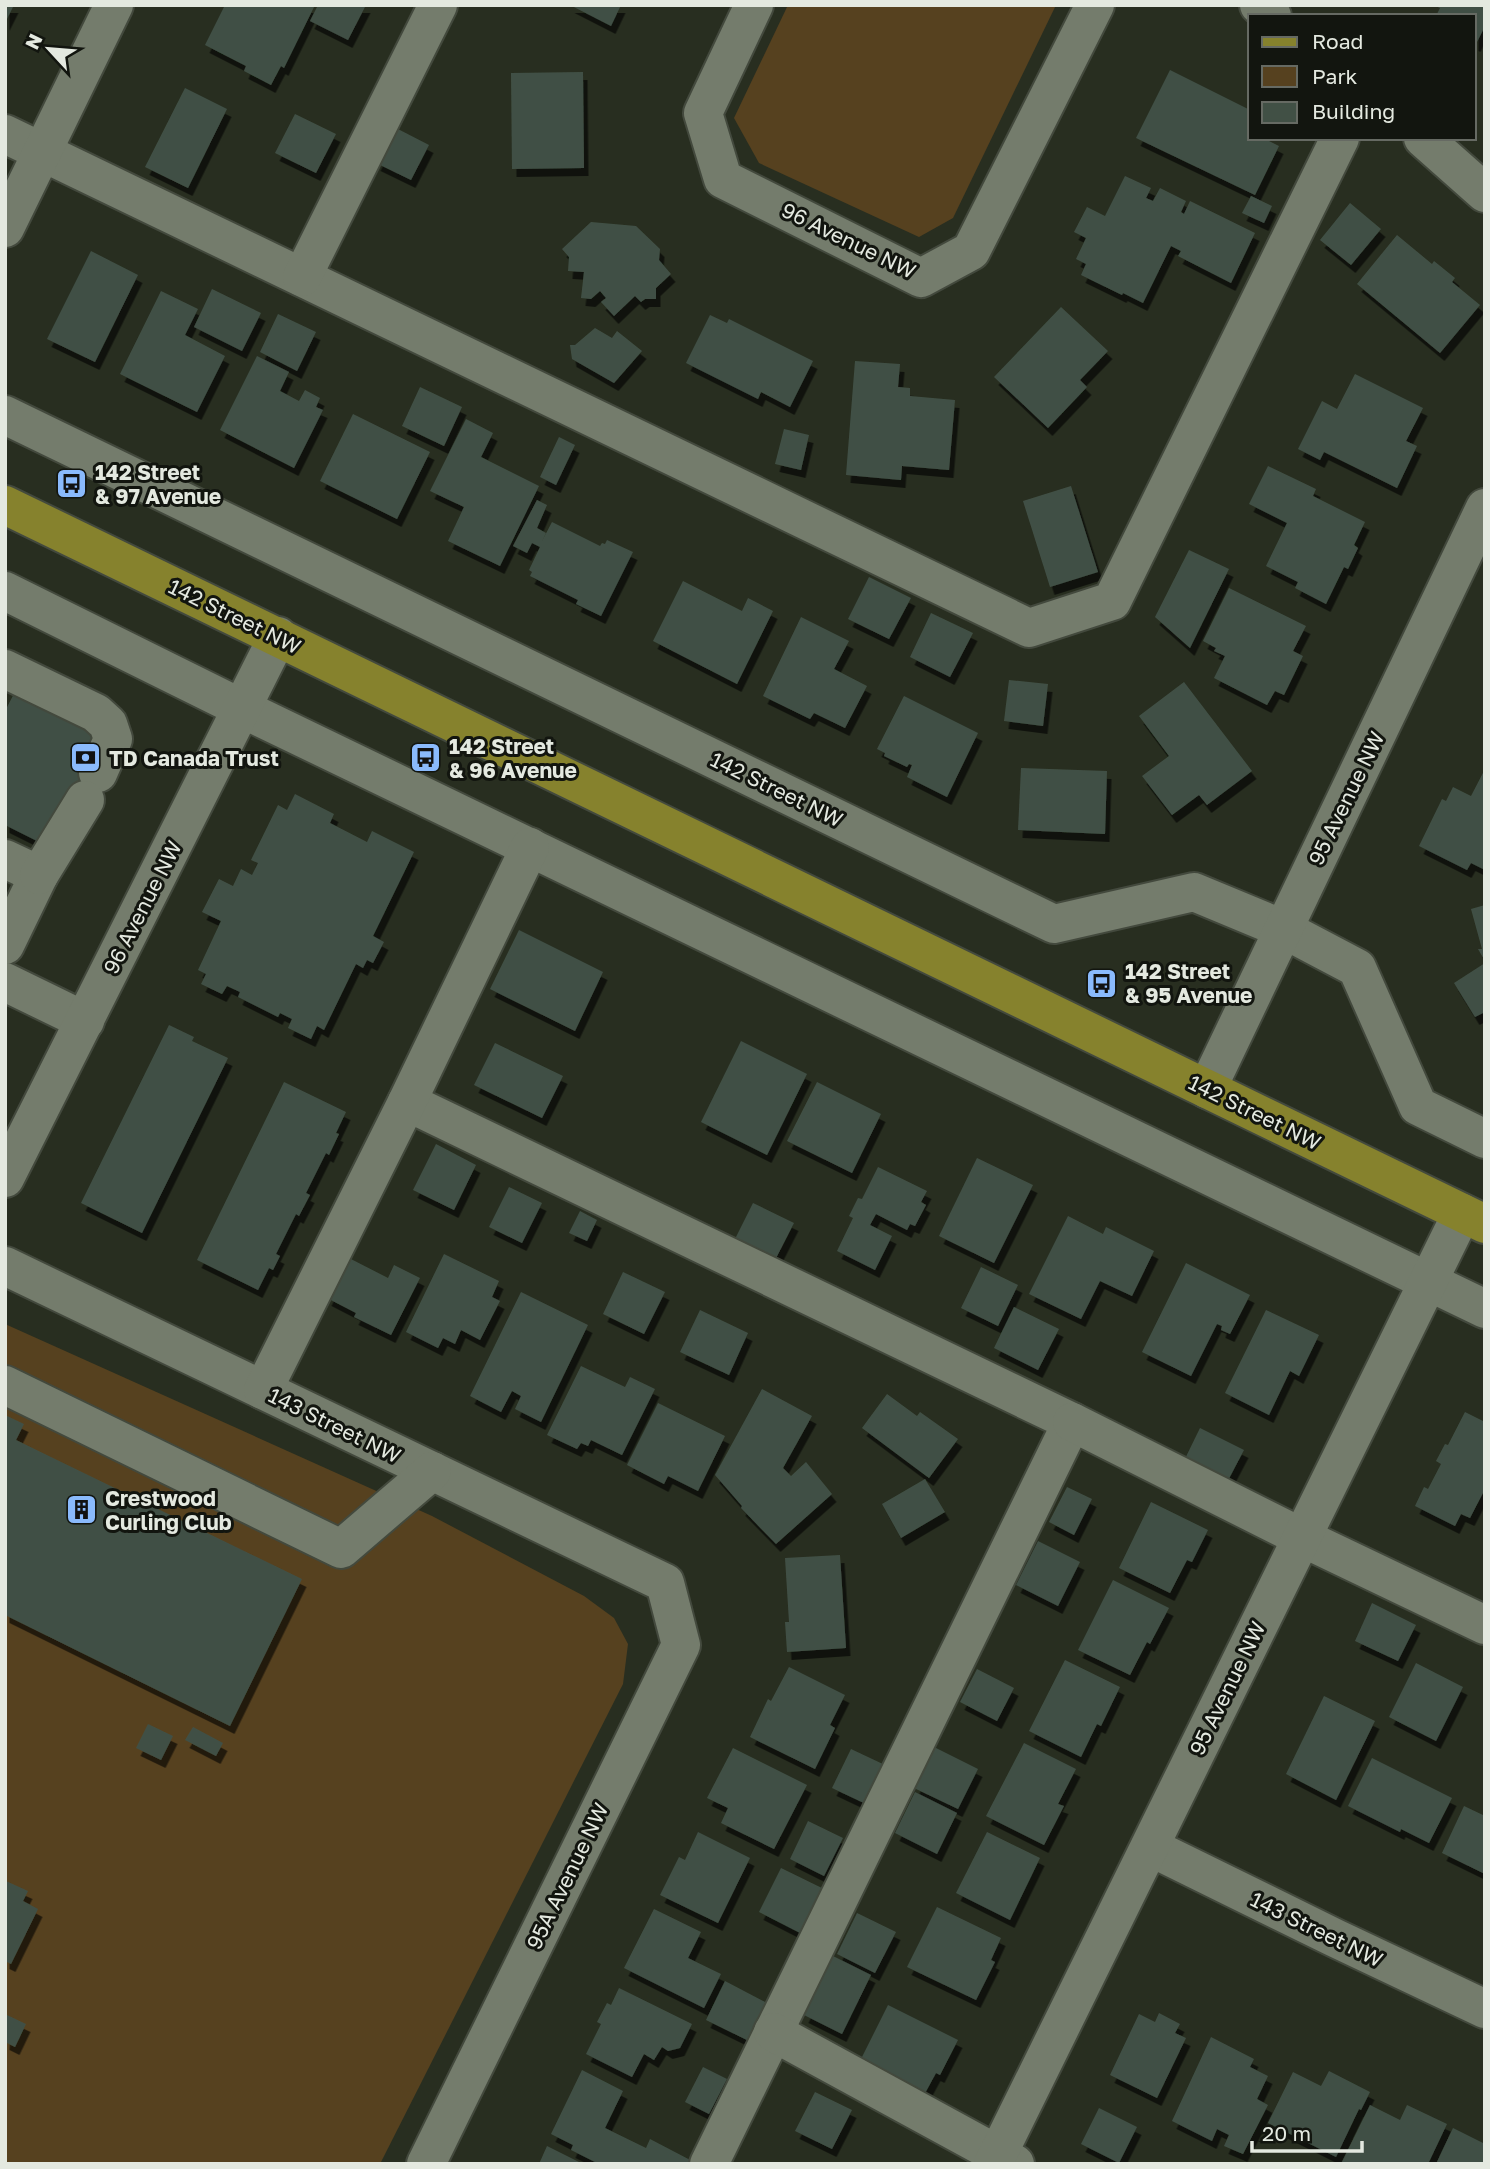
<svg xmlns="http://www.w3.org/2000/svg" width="1490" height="2169" font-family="'Golos Text',sans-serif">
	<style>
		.green { fill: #56411f }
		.building { fill: #415045; filter: url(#shadow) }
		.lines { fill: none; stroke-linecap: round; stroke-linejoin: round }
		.minor-casing { stroke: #43493d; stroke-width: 42 }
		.major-casing { stroke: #43493d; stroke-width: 42 }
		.minor { stroke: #747c6c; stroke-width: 38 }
		.major { stroke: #86822d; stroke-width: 38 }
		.labels { text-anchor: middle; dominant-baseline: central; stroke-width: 6; stroke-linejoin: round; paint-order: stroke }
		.street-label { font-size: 21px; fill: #e4e9e0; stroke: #12150f }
		.poi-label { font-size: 21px; font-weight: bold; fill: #e4e9e0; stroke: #12150f; text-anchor: start }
	</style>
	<defs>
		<filter id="shadow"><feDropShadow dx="4.5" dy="8" stdDeviation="0" flood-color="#0009"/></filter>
	</defs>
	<rect width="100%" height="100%" fill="#282e20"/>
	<g class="green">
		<path d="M788,5H1056L953,218L919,237L759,163L734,118Z"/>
		<path d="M5,1324L432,1516L584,1596L614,1618L628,1644L623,1684L380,2164H5Z"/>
	</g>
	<g class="building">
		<path d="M5,5H14L5,23Z"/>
		<path d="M225,5H315L284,68L281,66L271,85L244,71L246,66L205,45Z"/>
		<path d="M318,5H366L348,40L310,21Z"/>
		<path d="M570,5H621L611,26Z"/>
		<path d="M1433,5H1485V31L1483,30L1476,44L1474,43V16H1436L1440,8Z"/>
		<path d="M1170,70L1250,110V124L1247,130L1250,132V138H1263L1279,146L1255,195L1136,138Z"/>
		<path d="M583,72L584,168L512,169L511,73Z"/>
		<path d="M185,88L227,109L188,188L145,167Z"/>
		<path d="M295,114L336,134L316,173L275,153Z"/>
		<path d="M394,127L429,145L411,180L376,163Z"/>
		<path d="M1125,176L1151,188L1146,198L1153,201L1160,188L1186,201L1181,212L1184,214L1190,201L1255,233L1231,283L1178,256L1181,251L1171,246L1143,303L1123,293L1122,295L1081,275L1086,264L1076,259L1086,238L1074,232L1087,207L1105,216Z"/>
		<path d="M1251,196L1272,206L1264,223L1242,213Z"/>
		<path d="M1350,203L1381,229L1351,265L1320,240Z"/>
		<path d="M591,222L636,226L660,249L659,260L671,274L656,288V299H645L641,302L635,296L614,316L601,302L606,298L600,291L591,299L581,298L584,272L568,271L569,257L562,249Z"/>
		<path d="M1397,235L1432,264L1434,261L1455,278L1452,282L1480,305L1440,353L1357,284Z"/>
		<path d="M91,251L138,275L95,362L47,339Z"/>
		<path d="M212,289L261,313L242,351L194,327Z"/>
		<path d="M161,291L198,309L185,335L225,356L197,412L120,374Z"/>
		<path d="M1061,307L1108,351L1080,380L1087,387L1048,428L994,377Z"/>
		<path d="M278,314L316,332L297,371L260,352Z"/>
		<path d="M710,315L727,323L729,319L813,361L790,407L761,392L758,399L686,363Z"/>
		<path d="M595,328L612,338L617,331L642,351L614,383L572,359L570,345H575Z"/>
		<path d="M257,356L289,372L280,391L299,401L305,390L320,398L316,407L323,410L294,468L220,430Z"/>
		<path d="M855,361L900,364L898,387L910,388V396L955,400L949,470L902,466L901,480L846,475Z"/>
		<path d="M1355,374L1423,408L1406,441L1417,446L1397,488L1324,452L1320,460L1298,449L1322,401L1337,409Z"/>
		<path d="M420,387L462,407L444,446L402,426Z"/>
		<path d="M353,414L430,452L397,519L320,481Z"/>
		<path d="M466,419L493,433L481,457L539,486L500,566L448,541L464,507L430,491Z"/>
		<path d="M784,429L809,435L801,470L775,464Z"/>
		<path d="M559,437L575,445L556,485L540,477Z"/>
		<path d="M1268,466L1316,489L1313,496L1365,522L1354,545L1358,548L1348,569L1344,567L1326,604L1295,588L1298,582L1266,566L1287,523L1249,504Z"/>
		<path d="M1071,486L1098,572L1050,587L1023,501Z"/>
		<path d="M537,500L547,505L537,528L546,533L541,543L552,522L600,546L602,543L605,544L607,540L633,552L601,616L576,604L578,600L530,576L532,572L529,570L540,547L532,543L527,553L513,546Z"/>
		<path d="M1189,550L1229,569L1190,648L1155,617Z"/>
		<path d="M869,577L911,598L889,639L848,619Z"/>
		<path d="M683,581L742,611L748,598L773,611L737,684L653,641Z"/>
		<path d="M1229,588L1306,626L1293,651L1303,656L1284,695L1275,691L1267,705L1214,678L1225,656L1214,651L1216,648L1203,641Z"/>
		<path d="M931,613L973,633L950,677L910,657Z"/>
		<path d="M801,617L849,641L834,669L867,686L845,728L814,713L810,719L763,696Z"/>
		<path d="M1009,680L1048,684L1043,726L1004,721Z"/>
		<path d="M1184,682L1252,771L1207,805L1199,795L1172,815L1142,776L1169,756L1139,716Z"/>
		<path d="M18,686L55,705L51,713L89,732L107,778L50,836L37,841L5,825V711Z"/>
		<path d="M904,696L978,733L947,797L907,777L912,765L909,764L907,767L884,756L885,753L877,749Z"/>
		<path d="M1021,768L1107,771L1105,834L1018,830Z"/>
		<path d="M1485,769V870L1471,863L1467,870L1419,846L1442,799L1446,801L1453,787L1471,796Z"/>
		<path d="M295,794L334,814L330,823L367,842L372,831L414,852L373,936L384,942L373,963L367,960L363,968L356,964L324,1030L317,1026L311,1039L288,1028L292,1019L280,1013L278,1017L238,997L240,992L227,986L222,994L201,984L206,974L198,970L221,921L202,912L219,879L233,886L241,869L252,875L258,863L251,860L278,805L287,810Z"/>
		<path d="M1485,905V961L1478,949H1482L1471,909Z"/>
		<path d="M519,930L603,972L575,1031L490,989Z"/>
		<path d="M1485,963V1012L1475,1017L1454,983Z"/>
		<path d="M169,1025L194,1037L192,1041L228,1058L142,1233L81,1203Z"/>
		<path d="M741,1041L807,1074L767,1155L701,1122Z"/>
		<path d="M495,1043L563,1076L542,1118L474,1085Z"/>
		<path d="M284,1082L346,1112L336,1133L339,1134L329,1155L326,1153L306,1193L310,1195L299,1216L296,1214L276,1254L280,1256L273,1270L269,1268L258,1290L197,1260Z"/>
		<path d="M817,1082L881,1114L852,1173L787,1141Z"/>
		<path d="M436,1144L476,1165L454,1210L413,1190Z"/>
		<path d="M977,1158L1033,1185L994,1263L939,1236Z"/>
		<path d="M878,1167L927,1191L921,1202L926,1205L915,1226L910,1224L907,1230L876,1214L870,1225L892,1236L875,1270L837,1251L853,1218L849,1216L858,1198L862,1199Z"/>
		<path d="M509,1187L542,1203L522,1243L489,1227Z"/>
		<path d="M753,1203L794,1223L771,1268L731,1247Z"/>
		<path d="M580,1211L597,1220L587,1241L569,1233Z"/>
		<path d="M1068,1216L1103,1234L1106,1227L1154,1251L1132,1296L1100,1281L1081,1319L1029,1294Z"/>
		<path d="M444,1254L499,1281L492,1297L500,1301L480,1340L461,1330L455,1344L443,1338L438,1348L406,1332Z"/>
		<path d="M347,1257L388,1278L394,1265L420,1278L391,1335L354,1317L356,1313L327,1298Z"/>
		<path d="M1186,1263L1250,1295L1230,1334L1221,1330L1222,1326L1217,1324L1191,1376L1142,1352Z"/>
		<path d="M981,1267L1018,1285L998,1326L961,1308Z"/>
		<path d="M623,1272L665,1292L644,1334L603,1314Z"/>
		<path d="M521,1292L588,1325L541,1422L515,1409L521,1396L512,1391L501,1412L470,1396Z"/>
		<path d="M1014,1307L1059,1329L1038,1370L994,1348Z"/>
		<path d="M700,1310L748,1333L729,1375L680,1352Z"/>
		<path d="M1266,1310L1319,1335L1299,1376L1290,1371L1269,1415L1225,1393Z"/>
		<path d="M581,1366L625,1387L630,1377L655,1389L622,1455L591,1440L588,1446L581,1443L577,1449L547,1435Z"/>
		<path d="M762,1389L812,1416L783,1468L791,1476L806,1462L832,1494L776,1544L741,1508L742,1506L715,1475Z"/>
		<path d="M887,1394L917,1416L920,1412L958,1439L929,1478L862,1428Z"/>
		<path d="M658,1403L725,1436L698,1491L668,1476L664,1484L627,1465Z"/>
		<path d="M1465,1412L1485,1422V1489L1470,1518L1461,1514L1455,1526L1415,1506L1424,1487L1428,1489L1441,1464L1436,1461L1445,1444L1448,1445Z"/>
		<path d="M5,1415L24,1424L16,1440L302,1579L230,1726L5,1615Z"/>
		<path d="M1200,1428L1244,1450L1224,1488L1181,1467Z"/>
		<path d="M925,1479L945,1512L901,1538L882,1504Z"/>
		<path d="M1067,1487L1092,1499L1074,1535L1049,1522Z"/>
		<path d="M1151,1502L1208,1530L1192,1562L1187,1560L1170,1593L1119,1568Z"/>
		<path d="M1038,1541L1080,1562L1058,1606L1016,1585Z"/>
		<path d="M840,1555L846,1648L787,1652L785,1622H789L785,1558Z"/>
		<path d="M1113,1580L1169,1608L1150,1644L1147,1642L1130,1675L1078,1650Z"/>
		<path d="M1372,1603L1416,1625L1398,1661L1355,1641Z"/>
		<path d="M1065,1660L1120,1687L1101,1726L1097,1724L1081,1757L1029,1731Z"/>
		<path d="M1416,1663L1463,1687L1436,1741L1389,1717Z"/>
		<path d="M789,1667L845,1695L830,1725L835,1728L815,1769L750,1737L768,1699L771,1701Z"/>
		<path d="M977,1669L1014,1688L997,1721L960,1702Z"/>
		<path d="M1324,1696L1375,1721L1336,1800L1286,1774Z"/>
		<path d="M148,1724L173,1736L161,1760L136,1748Z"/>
		<path d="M193,1727L223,1743L216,1756L185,1740Z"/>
		<path d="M1024,1743L1076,1769L1058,1804L1064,1806L1044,1845L986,1816Z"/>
		<path d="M934,1747L978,1769L958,1809L914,1788Z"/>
		<path d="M733,1748L807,1785L774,1849L721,1823L728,1808L707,1798Z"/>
		<path d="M851,1749L887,1766L868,1805L832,1788Z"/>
		<path d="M1372,1758L1452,1798L1429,1843L1401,1829L1400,1832L1348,1806Z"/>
		<path d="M915,1792L957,1813L937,1854L895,1833Z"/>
		<path d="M1464,1806L1485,1816V1874L1442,1853Z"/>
		<path d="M808,1821L843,1838L824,1876L790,1859Z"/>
		<path d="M698,1832L750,1858L718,1923L660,1895L679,1857L685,1860Z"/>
		<path d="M987,1832L1040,1858L1010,1920L956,1893Z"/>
		<path d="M781,1868L826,1890L804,1935L759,1912Z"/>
		<path d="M6,1881L28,1891L23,1901L38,1909L11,1964L5,1961Z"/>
		<path d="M937,1907L1001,1938L991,1960L995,1962L976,2000L907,1967Z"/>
		<path d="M654,1909L701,1932L688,1958L721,1974L704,2008L624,1968Z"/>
		<path d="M857,1913L896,1932L875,1973L837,1954Z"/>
		<path d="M833,1956L871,1975L842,2034L804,2015Z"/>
		<path d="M725,1981L769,2004L751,2042L706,2020Z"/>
		<path d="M619,1988L692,2024L680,2048L668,2051L662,2047L654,2060L644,2054L632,2077L586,2054L601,2024L597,2022L607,2003L611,2005Z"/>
		<path d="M888,2005L958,2040L940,2075L936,2073L923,2097L858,2065Z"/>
		<path d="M1159,2013L1180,2024L1175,2033L1186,2038L1157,2098L1110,2075L1139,2014L1155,2022Z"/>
		<path d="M7,2015L26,2024L15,2047L5,2042Z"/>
		<path d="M1211,2037L1254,2059L1250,2067L1268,2076L1257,2099L1268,2105L1243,2154L1224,2146L1229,2135L1217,2129L1212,2141L1172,2121Z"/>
		<path d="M703,2067L727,2079L709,2114L685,2102Z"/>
		<path d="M582,2070L623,2091L605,2128L646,2148L650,2139L694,2162L693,2164H599L571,2150L573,2145L551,2134Z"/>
		<path d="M1329,2071L1370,2092L1361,2110L1359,2109L1336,2157L1268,2123L1293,2072L1321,2086Z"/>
		<path d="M815,2092L852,2110L832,2149L795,2131Z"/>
		<path d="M1370,2105L1400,2120L1407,2105L1447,2124L1428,2164H1341Z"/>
		<path d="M1099,2108L1137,2127L1119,2163L1081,2144Z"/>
		<path d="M1453,2128L1485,2144V2164H1436Z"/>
		<path d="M547,2146L583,2164H539Z"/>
	</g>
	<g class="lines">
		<defs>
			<g id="minor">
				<path d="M754,5L703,113L723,179L921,278L971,251L1095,5"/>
				<path d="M1259,5L1272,16"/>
				<path d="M5,134L1029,628L1112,601L1340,138"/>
				<path d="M1423,138L1485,193"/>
				<path d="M5,228L114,5"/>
				<path d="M302,277L438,5"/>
				<path d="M5,415L1054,924L1194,892L1283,929L1357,968L1418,1106L1485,1139"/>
				<path d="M5,591L243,709L1485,1309"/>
				<path d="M5,669L96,713L108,724L113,739L98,773"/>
				<path d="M5,859L39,875L5,945"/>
				<path d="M39,875L85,800"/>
				<path d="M5,982L85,1021"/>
				<path d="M1207,1089L1485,508"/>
				<path d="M407,1102L1072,1422L709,2164"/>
				<path d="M5,1178L278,636"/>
				<path d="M5,1266L665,1583L681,1645L426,2164"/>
				<path d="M5,1385L341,1549L432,1471"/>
				<path d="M263,1390L407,1102L530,847"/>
				<path d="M1072,1422L1301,1537L1485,1625"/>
				<path d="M1150,1847L1335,1938L1485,2009"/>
				<path d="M773,2032L1015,2164"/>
				<path d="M993,2164L1462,1213"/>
			</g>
			<path id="major" d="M5,505L1485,1224"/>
		</defs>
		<use href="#minor" class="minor-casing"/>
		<use href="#major" class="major-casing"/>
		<use href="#minor" class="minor"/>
		<use href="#major" class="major"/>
	</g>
	<defs>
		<symbol id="bus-square" viewBox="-11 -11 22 22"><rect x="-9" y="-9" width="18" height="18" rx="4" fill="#8abafc" stroke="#12150f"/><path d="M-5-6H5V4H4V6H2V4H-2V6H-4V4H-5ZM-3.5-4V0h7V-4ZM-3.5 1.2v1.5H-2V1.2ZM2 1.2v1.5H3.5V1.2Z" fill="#111"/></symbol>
		<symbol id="bank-square" viewBox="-11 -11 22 22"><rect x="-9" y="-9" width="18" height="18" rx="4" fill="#8abafc" stroke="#12150f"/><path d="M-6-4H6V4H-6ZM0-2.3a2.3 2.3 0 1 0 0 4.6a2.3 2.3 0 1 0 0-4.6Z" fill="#111"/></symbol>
		<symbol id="building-square" viewBox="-11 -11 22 22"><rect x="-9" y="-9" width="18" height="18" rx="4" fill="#8abafc" stroke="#12150f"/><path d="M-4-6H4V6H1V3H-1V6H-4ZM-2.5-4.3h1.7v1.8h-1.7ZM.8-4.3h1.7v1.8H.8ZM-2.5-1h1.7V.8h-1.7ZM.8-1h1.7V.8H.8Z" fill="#111"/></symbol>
	</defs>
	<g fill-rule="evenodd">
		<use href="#bus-square" x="54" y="466" width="35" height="35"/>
		<use href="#bank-square" x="68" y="740" width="35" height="35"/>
		<use href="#bus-square" x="408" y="740" width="35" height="35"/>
		<use href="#bus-square" x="1084" y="966" width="35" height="35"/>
		<use href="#building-square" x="64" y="1492" width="35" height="35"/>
	</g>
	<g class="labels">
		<g class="street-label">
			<text transform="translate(849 240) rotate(26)">96 Avenue NW</text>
			<text transform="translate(235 616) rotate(26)">142 Street NW</text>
			<text transform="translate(777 789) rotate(26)">142 Street NW</text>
			<text transform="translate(1346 798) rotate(-64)">95 Avenue NW</text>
			<text transform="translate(142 907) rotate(-63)">96 Avenue NW</text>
			<text transform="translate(1255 1112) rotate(26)">142 Street NW</text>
			<text transform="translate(335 1425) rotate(26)">143 Street NW</text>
			<text transform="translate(1227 1688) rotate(-64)">95 Avenue NW</text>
			<text transform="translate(567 1876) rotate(-64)">95A Avenue NW</text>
			<text transform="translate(1317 1929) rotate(26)">143 Street NW</text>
		</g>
		<g class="poi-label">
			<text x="95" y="472">142 Street<tspan x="95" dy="24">&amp; 97 Avenue</tspan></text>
			<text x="449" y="746">142 Street<tspan x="449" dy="24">&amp; 96 Avenue</tspan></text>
			<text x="109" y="758">TD Canada Trust</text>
			<text x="1125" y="971">142 Street<tspan x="1125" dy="24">&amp; 95 Avenue</tspan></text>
			<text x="105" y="1498">Crestwood<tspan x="105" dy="24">Curling Club</tspan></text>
		</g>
	</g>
	<rect width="1490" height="2169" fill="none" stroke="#e4e9e0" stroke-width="14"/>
	<rect x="1248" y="14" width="228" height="126" fill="#12150f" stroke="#666a63" stroke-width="2"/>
	<rect x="1262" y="37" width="35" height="10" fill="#86822d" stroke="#666a63" stroke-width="2"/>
	<text x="1312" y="49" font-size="21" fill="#e4e9e0">Road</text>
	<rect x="1262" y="66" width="35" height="21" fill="#56411f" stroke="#666a63" stroke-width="2"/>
	<text x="1312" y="84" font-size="21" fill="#e4e9e0">Park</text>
	<rect x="1262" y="102" width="35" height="21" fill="#415045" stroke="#666a63" stroke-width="2"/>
	<text x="1312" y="119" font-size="21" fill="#e4e9e0">Building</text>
	<g transform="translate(49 49) rotate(296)" stroke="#12150f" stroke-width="5" paint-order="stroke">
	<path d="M0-5L12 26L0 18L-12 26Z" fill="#e4e9e0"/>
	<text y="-10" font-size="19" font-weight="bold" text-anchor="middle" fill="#e4e9e0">N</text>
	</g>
	<path d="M1252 2141v10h110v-10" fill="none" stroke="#e4e9e0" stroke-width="3.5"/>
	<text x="1262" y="2141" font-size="21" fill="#e4e9e0" stroke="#12150f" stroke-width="5" paint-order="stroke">20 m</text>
</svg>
